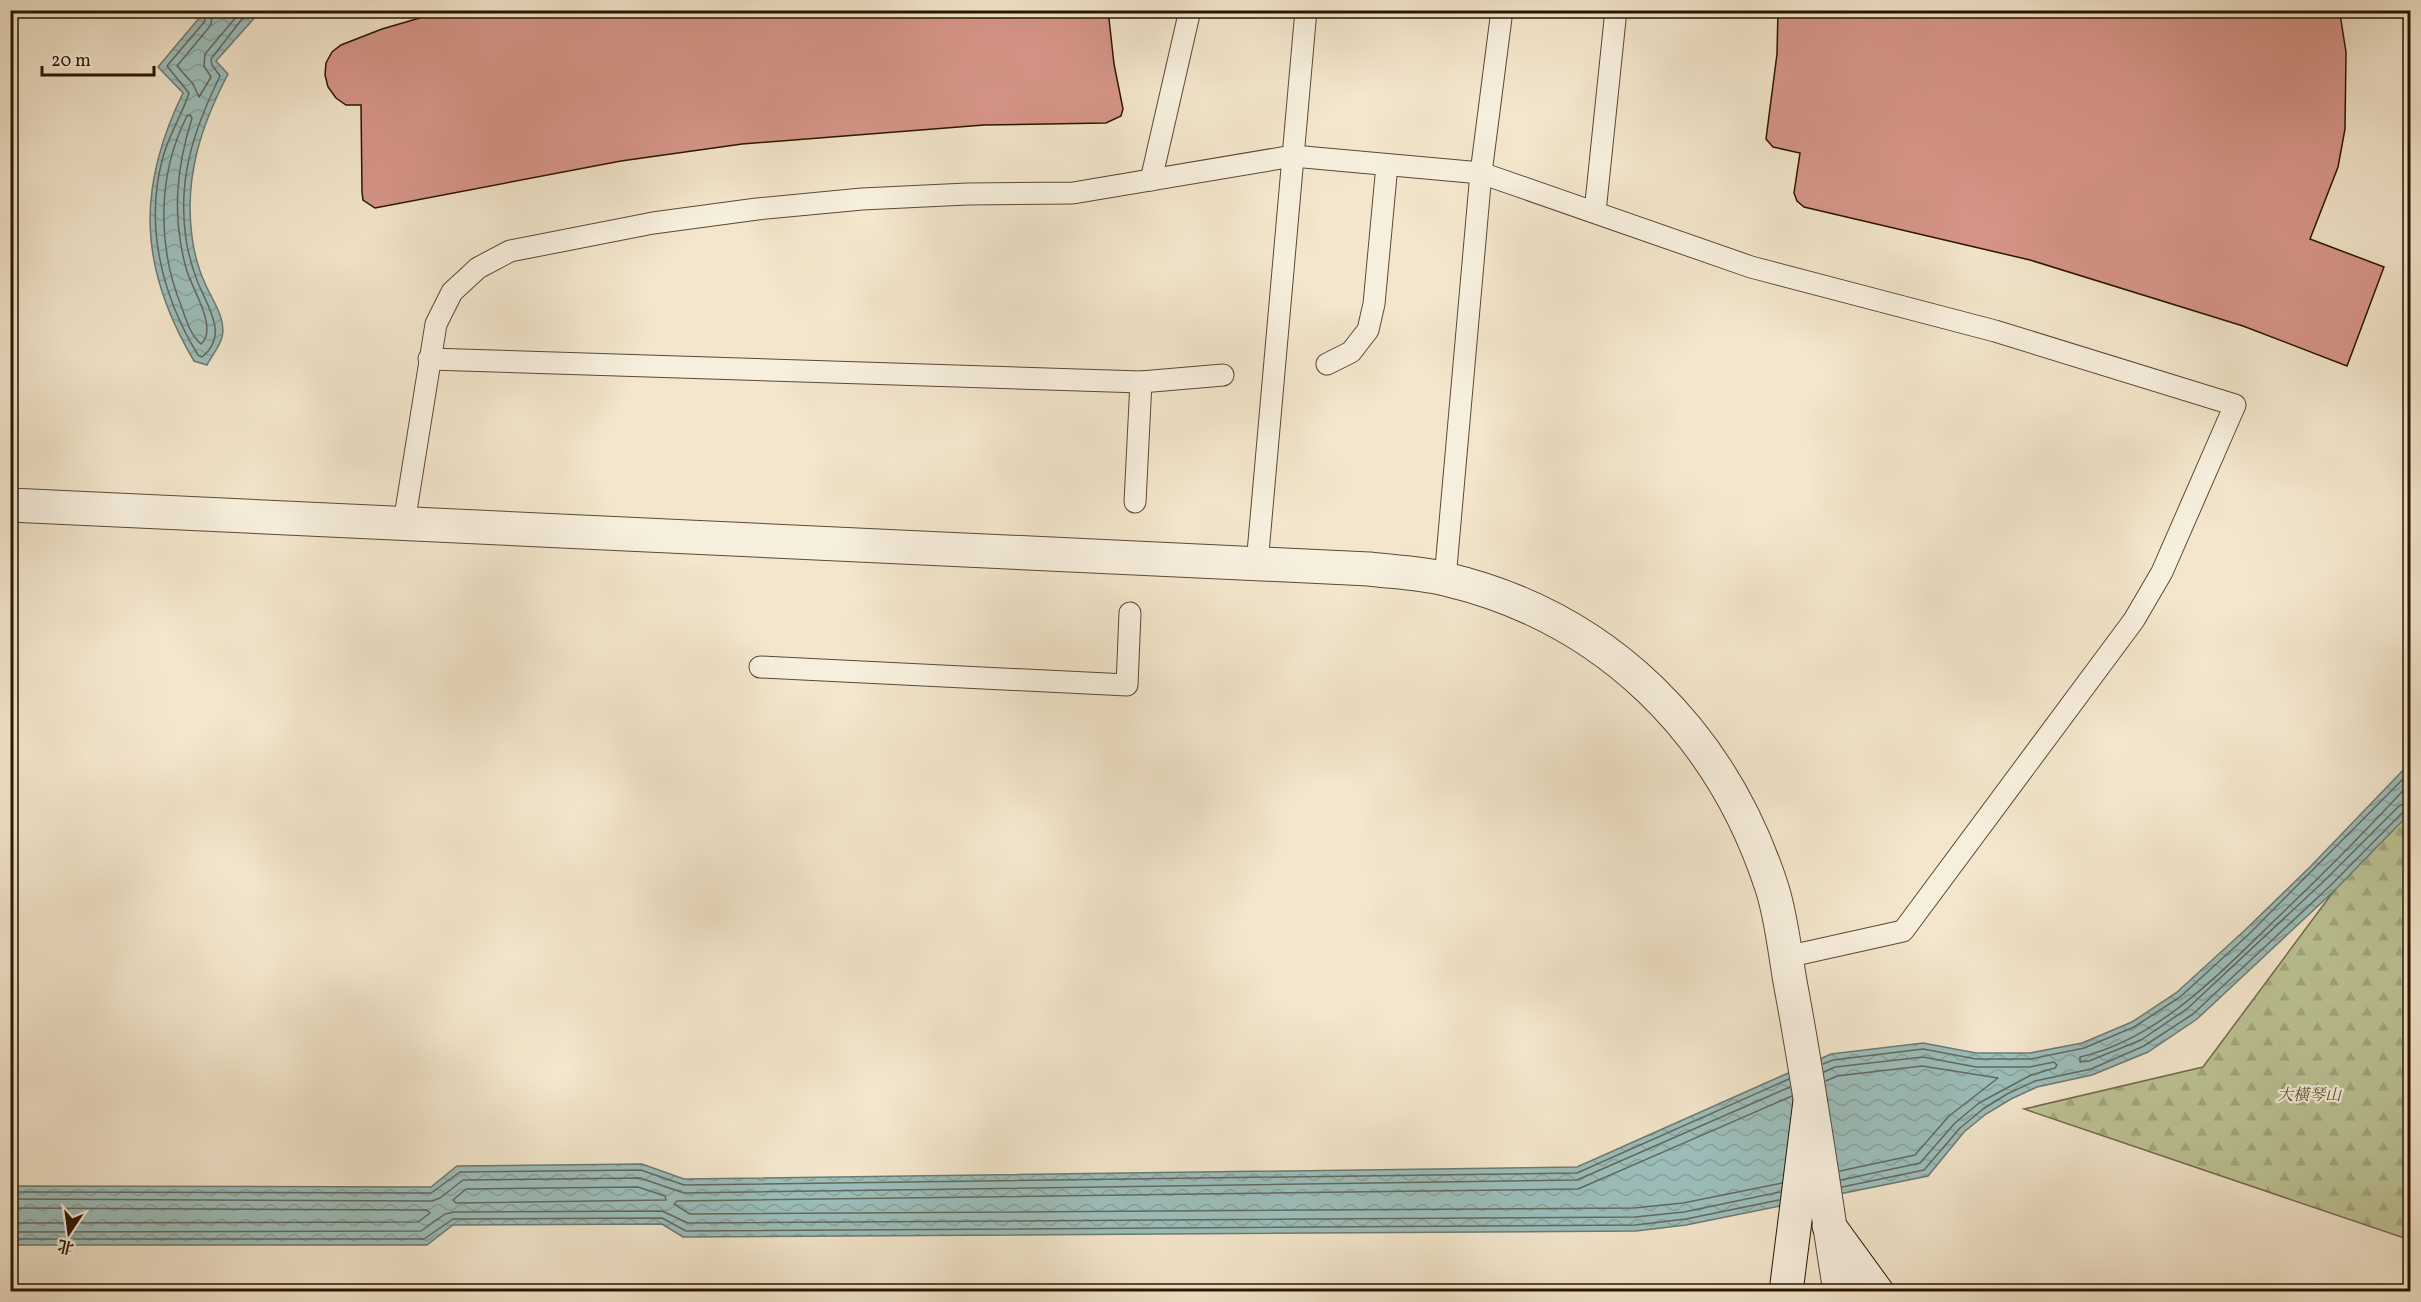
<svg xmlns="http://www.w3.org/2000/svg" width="2421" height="1302" font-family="Vollkorn,'Noto Serif SC',serif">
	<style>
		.forest { fill: url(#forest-firs); stroke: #746c4c; stroke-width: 1.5 }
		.water { fill: url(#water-waves); stroke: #6e7a71; stroke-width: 1.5 }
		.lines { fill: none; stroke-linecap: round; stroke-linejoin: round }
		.shore { stroke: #63695e; stroke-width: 1.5 }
		.building { fill: #d79689; stroke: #2a1401; stroke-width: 1.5 }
		.service-casing { stroke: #5c4834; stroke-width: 23 }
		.minor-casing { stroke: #5c4834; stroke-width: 35 }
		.secondary-casing { stroke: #2a1401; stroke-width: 35 }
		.service { stroke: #f7efde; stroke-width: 21 }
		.minor { stroke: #f7efde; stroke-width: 33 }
		.secondary { stroke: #f7efde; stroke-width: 33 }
		.labels { text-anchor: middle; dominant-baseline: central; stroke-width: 4.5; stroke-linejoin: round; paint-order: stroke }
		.park-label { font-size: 16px; font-style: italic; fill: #5d5235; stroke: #f7efde }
	</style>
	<defs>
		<pattern id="forest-firs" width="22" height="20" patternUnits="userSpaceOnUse" patternTransform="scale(1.5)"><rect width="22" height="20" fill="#bdc496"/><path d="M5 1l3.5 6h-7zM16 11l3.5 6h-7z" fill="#a3a880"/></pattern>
		<pattern id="water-waves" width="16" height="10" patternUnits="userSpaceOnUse" patternTransform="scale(1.5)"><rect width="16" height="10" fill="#9cbebb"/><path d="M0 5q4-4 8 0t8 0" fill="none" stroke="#87a29f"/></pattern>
	</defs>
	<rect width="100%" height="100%" fill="#f3e6cc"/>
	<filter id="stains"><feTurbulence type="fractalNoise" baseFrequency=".00333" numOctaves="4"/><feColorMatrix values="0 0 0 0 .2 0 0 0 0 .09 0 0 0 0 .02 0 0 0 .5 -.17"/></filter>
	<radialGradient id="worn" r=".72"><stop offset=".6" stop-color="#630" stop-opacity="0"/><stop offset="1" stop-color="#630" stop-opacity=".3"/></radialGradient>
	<path class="forest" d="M2410,795V1240L2024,1109L2203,1067L2342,880Z"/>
	<g class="water">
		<path d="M196,11H254L257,15L216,61L228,74C201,126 184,177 192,237C194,251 198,268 204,281C210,297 227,318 222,337C220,346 211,357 207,365L194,361C139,268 136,189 183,93L158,67L200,17Z"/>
		<path d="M2410,763V813L2334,891L2197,1019L2148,1052L2092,1075L2037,1087L2011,1099L1986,1114L1964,1132L1928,1176L1686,1225L1636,1231L683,1237L662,1224L453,1225L427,1245H11V1186L431,1187L457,1166L642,1164L684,1179L1577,1167L1831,1054L1923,1043L1976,1053H2030L2082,1043L2132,1022L2176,993L2244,931L2310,867Z"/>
	</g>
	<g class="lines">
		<g class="shore">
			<path d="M203,10L205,21L167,66L189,93C182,115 169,134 163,157C144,225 162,296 198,355L202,357C229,336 208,307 198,283C193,270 188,253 186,239C177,179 194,129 220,76L212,65L211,59L249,10"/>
			<path d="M212,10L211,25L177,66L193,84L199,97L211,77L204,66L205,54L242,10"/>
			<path d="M190,115L192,118C176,169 172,216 186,268C191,288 219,328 201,344C191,336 186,320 182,308C157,247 157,175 187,116Z"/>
			<path d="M2410,783C2367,830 2322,875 2276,919C2220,973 2159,1039 2080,1057V1062L2089,1061L2141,1040L2188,1008L2324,881L2399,806L2410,801"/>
			<path d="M1823,1064L1833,1060L1923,1049L1976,1059H2031L2084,1048L2134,1027L2180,997L2248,935L2410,772"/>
			<path d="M1824,1072L1835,1067L1923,1057L1976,1067H2030L2054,1062L2057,1065L2055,1068L2031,1075L1979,1103L1955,1123L1920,1163L1841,1180"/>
			<path d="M1826,1081L1837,1076L1922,1066L1998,1078L1949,1116L1915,1155L1840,1171"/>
			<path d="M1782,1183L1683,1203L1634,1208L690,1214L674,1204L677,1201L1578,1189L1792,1096"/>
			<path d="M638,1187L665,1196L666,1200L456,1203L453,1200L466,1189Z"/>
			<path d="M1842,1187L1924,1170L1960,1128L1983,1109L2007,1094L2035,1081L2091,1069L2144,1046L2193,1014L2330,886L2404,811L2410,809"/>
			<path d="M10,1192L431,1193L460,1172L641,1170L684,1185L1577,1173L1789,1079"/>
			<path d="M10,1199L432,1201L440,1198L463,1180L640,1178L684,1193L1577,1180L1790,1087"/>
			<path d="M10,1208L427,1210L430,1213L418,1222L10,1223"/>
			<path d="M10,1232L421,1231L445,1214L454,1212L662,1211L688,1223L1635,1217L1684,1212L1780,1192"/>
			<path d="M10,1239H424L453,1219L662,1218L686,1231L1635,1225L1686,1219L1779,1200"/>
		</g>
	</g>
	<g class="building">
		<path d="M447,10H1108L1114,64L1123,109L1121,116L1106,123L984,125L742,144L621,161L375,208L363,200L362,192L361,105H346L336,98L328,87L325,75L326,63L332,52L341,45L382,29Z"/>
		<path d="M1778,10H2365L2340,14L2346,52L2345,129L2338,167L2310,239L2384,267L2347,366L2243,326L2030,260L1804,207L1797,201L1794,193L1800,153L1773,147L1766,139L1777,54Z"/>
	</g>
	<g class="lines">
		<defs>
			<g id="service">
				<path d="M1151,180L1190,10"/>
				<path d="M1595,212L1616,10"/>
				<path d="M429,359L1141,382L1223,375"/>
				<path d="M1327,364L1351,352L1368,330L1374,304L1387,165"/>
				<path d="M1135,502L1141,382"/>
				<path d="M404,523L436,324L452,292L478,268L510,251L653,223L757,209L862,199L967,194L1073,193L1293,156L1481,173L1751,267L1995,331L2235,405L2162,572L2134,620L1903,931L1786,957"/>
				<path d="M1257,564L1306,10"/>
				<path d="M1445,579L1481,173L1502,10"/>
				<path d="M760,667L1127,685L1130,613"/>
			</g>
			<path id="minor" d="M10,505L1369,569C1394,572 1421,573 1445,579C1607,617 1722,733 1772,888C1782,919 1785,955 1791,987C1810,1088 1824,1190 1840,1292"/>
			<g id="secondary">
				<path d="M1829,1226L1877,1292"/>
				<path d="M1786,1292L1810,1101"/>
			</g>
		</defs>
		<use href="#service" class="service-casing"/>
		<use href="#minor" class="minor-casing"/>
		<use href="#secondary" class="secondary-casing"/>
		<use href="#service" class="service"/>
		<use href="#minor" class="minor"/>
		<use href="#secondary" class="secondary"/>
	</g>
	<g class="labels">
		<g class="park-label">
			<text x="2309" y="1096">大橫琴山</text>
		</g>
	</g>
	<rect width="2421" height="1302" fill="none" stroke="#f3e6cc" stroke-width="36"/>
	<rect x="12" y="12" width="2397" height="1278" fill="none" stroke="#2a1401" stroke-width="3"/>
	<rect x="18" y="18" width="2385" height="1266" fill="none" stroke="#2a1401" stroke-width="1.5"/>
	<g transform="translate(69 1233) rotate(193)" stroke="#f7efde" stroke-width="4.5" paint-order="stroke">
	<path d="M0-4.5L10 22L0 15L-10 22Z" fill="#2a1401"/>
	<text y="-9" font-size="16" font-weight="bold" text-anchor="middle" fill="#2a1401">北</text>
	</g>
	<path d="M42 66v9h112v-9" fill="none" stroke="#2a1401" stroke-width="3"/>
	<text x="51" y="66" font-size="18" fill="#2a1401" stroke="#f7efde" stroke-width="4.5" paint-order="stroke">20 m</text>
	<rect width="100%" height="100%" filter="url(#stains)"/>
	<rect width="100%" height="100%" fill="url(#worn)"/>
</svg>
